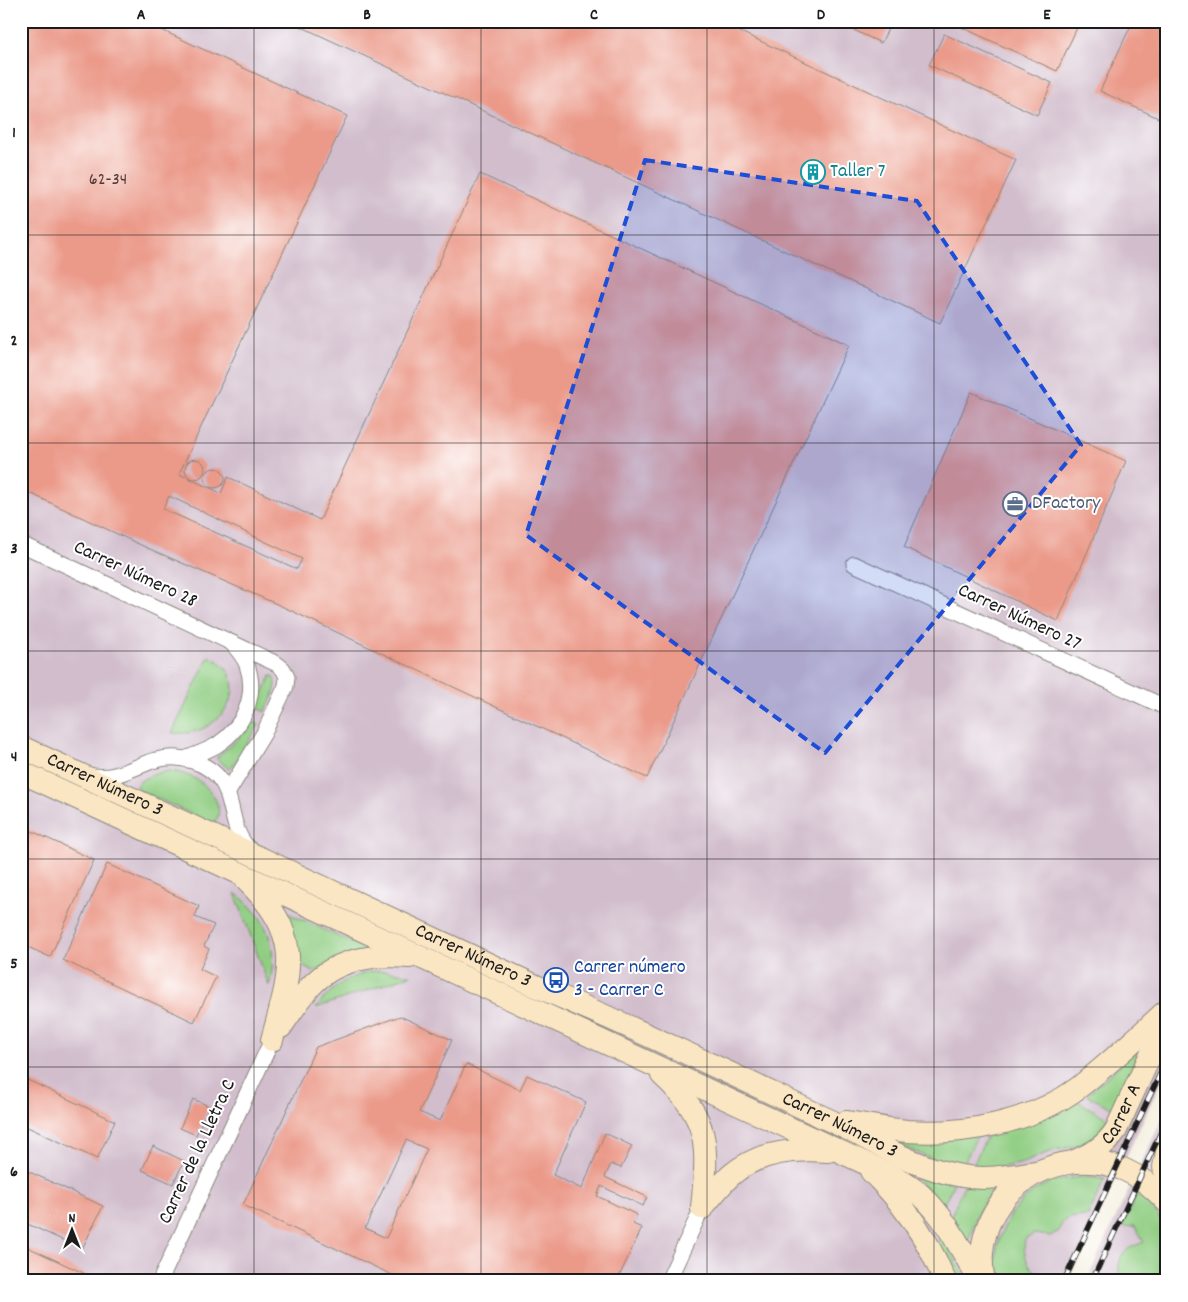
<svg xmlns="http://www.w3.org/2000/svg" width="1188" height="1302" font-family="Dekko,sans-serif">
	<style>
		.industrial { fill: #d1bdcc }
		.green { fill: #90cd82; stroke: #56744f }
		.building { fill: #eb9a89; fill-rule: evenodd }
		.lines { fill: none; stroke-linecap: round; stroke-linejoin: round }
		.street-casing { stroke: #88867e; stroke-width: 17 }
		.secondary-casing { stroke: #88867e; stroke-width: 24 }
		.street { stroke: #fff; stroke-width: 15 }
		.secondary { stroke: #fbe6c4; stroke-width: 22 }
		.rail-casing { stroke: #1c1c1c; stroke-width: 5.5 }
		.rail { stroke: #fff; stroke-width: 4; stroke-dasharray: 11; stroke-linecap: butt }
		.marked { fill: #1d4ed8; fill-opacity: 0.2; stroke: #1d4ed8; stroke-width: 4; stroke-dasharray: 10 6; stroke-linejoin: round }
		.grid { fill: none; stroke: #1c1c1c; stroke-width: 1; stroke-opacity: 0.55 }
		.labels { text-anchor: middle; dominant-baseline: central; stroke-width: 4; stroke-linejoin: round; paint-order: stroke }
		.number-label { font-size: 18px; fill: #503c37 }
		.culture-label { font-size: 20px; fill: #0d838f; stroke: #fff; text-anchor: start }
		.service-label { font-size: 20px; fill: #4e5e75; stroke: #fff; text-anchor: start }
		.street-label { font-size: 20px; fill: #1c1c1c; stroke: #fff }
		.transit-label { font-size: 20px; fill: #164399; stroke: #fff; text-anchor: start }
		.neatline { fill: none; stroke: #1c1c1c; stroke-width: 2 }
		.grid-label { font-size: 16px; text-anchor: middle; font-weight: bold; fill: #1c1c1c }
	</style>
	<rect width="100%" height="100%" fill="#fff"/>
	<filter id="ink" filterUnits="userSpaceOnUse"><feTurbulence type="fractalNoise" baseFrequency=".02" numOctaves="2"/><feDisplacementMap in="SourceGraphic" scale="10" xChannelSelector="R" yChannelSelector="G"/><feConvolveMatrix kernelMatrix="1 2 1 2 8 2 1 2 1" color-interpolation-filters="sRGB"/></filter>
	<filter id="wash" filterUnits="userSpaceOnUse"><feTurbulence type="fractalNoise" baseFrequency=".0096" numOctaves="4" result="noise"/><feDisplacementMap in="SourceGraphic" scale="20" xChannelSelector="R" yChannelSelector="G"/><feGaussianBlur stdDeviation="1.12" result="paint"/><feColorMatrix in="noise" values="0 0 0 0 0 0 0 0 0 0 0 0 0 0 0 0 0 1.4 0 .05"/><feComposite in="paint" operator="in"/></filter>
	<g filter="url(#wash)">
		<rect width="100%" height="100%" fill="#f5f0e0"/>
		<g class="industrial">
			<path d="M21,21H1167V1069L1068,1281H21Z"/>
			<path d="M1167,1108V1281H1087L1096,1260Z"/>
		</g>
		<g class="green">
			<path d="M209,656C216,660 223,663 227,670C243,692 223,720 202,729C193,733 182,734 172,733Z"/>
			<path d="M271,676H274C280,687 270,701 265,712L256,707Z"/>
			<path d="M250,720L259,725L231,768L229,769L217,759V757L238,739Z"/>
			<path d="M170,771C192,774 208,783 217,803C219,810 220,817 214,822L206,821L139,790L137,787V784C146,776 158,772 170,771Z"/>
			<path d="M235,893C268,917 279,947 269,986Z"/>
			<path d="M283,911L368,950L313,972L299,964Z"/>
			<path d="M374,971H387L411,975L316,1008C332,987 348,976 374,971Z"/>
			<path d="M1145,1042L1113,1109L1087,1095Z"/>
			<path d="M1072,1098L1109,1119C1091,1150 1076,1143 1047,1153C1036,1157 1026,1163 1014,1165C1001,1168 985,1168 971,1169L990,1130Z"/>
			<path d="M866,1132L978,1134L962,1167L945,1164Z"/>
			<path d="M917,1175L954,1183L943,1206L916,1178Z"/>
			<path d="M1082,1177L1105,1179L1088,1216C1075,1217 1062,1216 1059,1231L1050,1236L1034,1234L1025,1239C1023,1250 1025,1263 1034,1270C1039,1274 1042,1275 1046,1281H997C988,1242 1014,1196 1051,1182C1061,1179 1072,1178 1082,1177Z"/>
			<path d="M964,1185L993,1186V1189L979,1210L969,1239L966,1240L951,1216Z"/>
			<path d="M1137,1194C1172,1223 1167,1239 1167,1281H1121C1118,1271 1117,1258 1126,1251C1130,1246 1138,1245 1144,1242L1135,1226L1122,1227Z"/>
			<path d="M942,1235L961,1270L965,1281H950L936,1247Z"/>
		</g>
		<g id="blocks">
			<g class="building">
				<path d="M21,21H142L347,116L179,474L221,493L228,477L320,520L480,174L849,345L647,778L279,605L145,547L21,489ZM169,496L302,559L297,569L163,509Z"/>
				<path d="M289,21H717L1016,160L940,323Z"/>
				<path d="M842,21H892L881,43L841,24Z"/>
				<path d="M948,21H1080L1057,71Z"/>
				<path d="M1133,21H1167V122L1100,91Z"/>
				<path d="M944,34L1052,83L1037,115L929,65Z"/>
				<path d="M971,392L1126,461L1058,621L904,547Z"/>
				<circle cx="195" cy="469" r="10"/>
				<circle cx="215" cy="478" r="10"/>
				<path d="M21,826L94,860L50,957L21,944Z"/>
				<path d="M107,864L199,906L195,917L214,925L204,946L209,949L200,969L216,977L194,1022L63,960Z"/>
				<path d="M400,1016L452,1040L419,1112L440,1121L466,1064L520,1090L527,1075L586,1102L553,1175L582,1189L605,1133L632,1146L621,1168L611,1164L605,1177L647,1197L643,1206L601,1186L597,1196L637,1215L633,1224L642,1228L617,1281H405L243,1205L316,1047ZM406,1140L427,1149L386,1238L365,1228Z"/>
				<path d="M21,1077L115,1121L97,1159L21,1124Z"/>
				<path d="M193,1099L209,1106L196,1135L180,1128Z"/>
				<path d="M153,1146L184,1161L173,1184L142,1170Z"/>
				<path d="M21,1168L103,1206L82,1249L21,1221Z"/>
				<path d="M21,1244L94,1278L93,1281H21Z"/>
			</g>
		</g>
	</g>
	<g filter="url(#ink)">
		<use href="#blocks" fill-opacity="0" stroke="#88867e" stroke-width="1"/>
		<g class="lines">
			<defs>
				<g id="street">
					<path d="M21,544L277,664L283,669L287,677L286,686L264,733L228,792"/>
					<path d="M854,564L1167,708"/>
					<path d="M185,759C195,755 207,751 217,745C243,728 258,696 247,665C244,657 238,650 232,643"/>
					<path d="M89,775C124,783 144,755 177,758C187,759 198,762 206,767C241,787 223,827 252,852"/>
					<path d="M160,1281L272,1040"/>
					<path d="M668,1281L702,1208"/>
				</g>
				<g id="secondary">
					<path id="s1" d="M21,747L538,987C636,1028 731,1074 827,1119C871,1139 913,1168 962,1176C988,1181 1015,1175 1041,1171"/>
					<path d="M21,772L893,1176C903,1182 914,1188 922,1196C947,1219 962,1252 980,1281"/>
					<path d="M247,881C304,937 291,970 272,1040"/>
					<path d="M281,1027C289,1015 297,1003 306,992C331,959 371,954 410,957"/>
					<path d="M662,1075C711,1120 708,1145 702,1208"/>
					<path d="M846,1122C867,1125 887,1129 907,1131C964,1135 1031,1123 1078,1088C1109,1064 1138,1037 1167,1010"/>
					<path d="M1167,1152L1164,1167L1167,1189"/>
					<path id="s2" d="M1073,1162C1092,1153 1104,1148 1116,1130L1167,1019"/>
					<path d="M871,1171C881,1182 893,1193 902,1206C920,1229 934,1254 945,1281"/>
					<path d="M702,1208C711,1197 720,1186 730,1176C757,1152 794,1148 828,1151"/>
					<path d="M984,1281C967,1199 1051,1139 1125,1170C1141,1177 1155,1189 1167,1202"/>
				</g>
			</defs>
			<use href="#street" class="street-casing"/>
			<use href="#secondary" class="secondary-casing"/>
			<use href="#street" class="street"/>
			<use href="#secondary" class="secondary"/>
			<defs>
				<g id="rail">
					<path d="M1064,1281L1167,1059"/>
					<path d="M1092,1281L1167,1119"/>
				</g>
			</defs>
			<use href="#rail" class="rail-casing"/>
			<use href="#rail" class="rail"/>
		</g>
	</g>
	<path class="marked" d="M645,160L917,201L1081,445L825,753L526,535Z"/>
	<path class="grid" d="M254,21V1281M481,21V1281M707,21V1281M934,21V1281M21,235H1167M21,443H1167M21,651H1167M21,859H1167M21,1067H1167"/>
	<defs>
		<symbol id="building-ring" viewBox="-11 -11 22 22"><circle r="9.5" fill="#fff" stroke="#0f9aa8" stroke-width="1.5"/><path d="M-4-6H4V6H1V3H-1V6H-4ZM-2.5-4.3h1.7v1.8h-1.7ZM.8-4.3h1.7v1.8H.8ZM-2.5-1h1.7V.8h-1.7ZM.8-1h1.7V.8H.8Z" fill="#0f9aa8"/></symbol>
		<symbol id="office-ring" viewBox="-11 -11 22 22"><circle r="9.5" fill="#fff" stroke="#5c6f8a" stroke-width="1.5"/><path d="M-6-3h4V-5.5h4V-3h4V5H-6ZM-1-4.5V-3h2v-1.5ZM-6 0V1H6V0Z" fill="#5c6f8a"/></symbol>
		<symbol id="bus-ring" viewBox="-11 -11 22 22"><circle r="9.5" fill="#fff" stroke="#1a4fb4" stroke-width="1.5"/><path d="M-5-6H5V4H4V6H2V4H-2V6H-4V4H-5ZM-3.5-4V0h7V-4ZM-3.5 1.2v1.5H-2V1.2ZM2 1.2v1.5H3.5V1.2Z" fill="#1a4fb4"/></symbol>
	</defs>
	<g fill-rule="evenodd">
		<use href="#building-ring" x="799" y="158" width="28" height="28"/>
		<use href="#office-ring" x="1001" y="490" width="28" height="28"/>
		<use href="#bus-ring" x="542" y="966" width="28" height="28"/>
	</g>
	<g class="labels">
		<g class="number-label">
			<text x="108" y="180">62-34</text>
		</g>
		<g class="culture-label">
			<text x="830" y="172">Taller 7</text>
		</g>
		<g class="service-label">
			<text x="1032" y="504">DFactory</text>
		</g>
		<g class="street-label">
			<text transform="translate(135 575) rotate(25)">Carrer Número 28</text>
			<text transform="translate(1019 618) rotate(25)">Carrer Número 27</text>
			<text stroke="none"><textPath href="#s1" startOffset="92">Carrer Número 3</textPath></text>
			<text stroke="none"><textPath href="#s1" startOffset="498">Carrer Número 3</textPath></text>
			<text stroke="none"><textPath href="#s2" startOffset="71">Carrer A</textPath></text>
			<text stroke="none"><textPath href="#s1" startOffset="902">Carrer Número 3</textPath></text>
			<text transform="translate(198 1152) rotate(-65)">Carrer de la Lletra C</text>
		</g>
		<g class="transit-label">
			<text x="574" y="968">Carrer número<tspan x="574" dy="23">3 - Carrer C</tspan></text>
		</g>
	</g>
	<rect width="1188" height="1302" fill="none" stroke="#fff" stroke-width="55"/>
	<g transform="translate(72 1230)" stroke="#ffffff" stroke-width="4" paint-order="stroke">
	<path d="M0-4L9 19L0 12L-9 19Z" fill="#1c1c1c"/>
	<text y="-8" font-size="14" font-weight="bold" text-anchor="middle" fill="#1c1c1c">N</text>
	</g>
	<rect x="28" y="28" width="1132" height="1246" class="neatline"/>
	<g class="grid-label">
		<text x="141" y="19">A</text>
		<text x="367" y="19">B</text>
		<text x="594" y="19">C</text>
		<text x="821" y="19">D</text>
		<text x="1047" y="19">E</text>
		<text x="14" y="137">1</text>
		<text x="14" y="345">2</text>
		<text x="14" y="553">3</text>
		<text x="14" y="761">4</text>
		<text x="14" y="968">5</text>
		<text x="14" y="1176">6</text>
	</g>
</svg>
